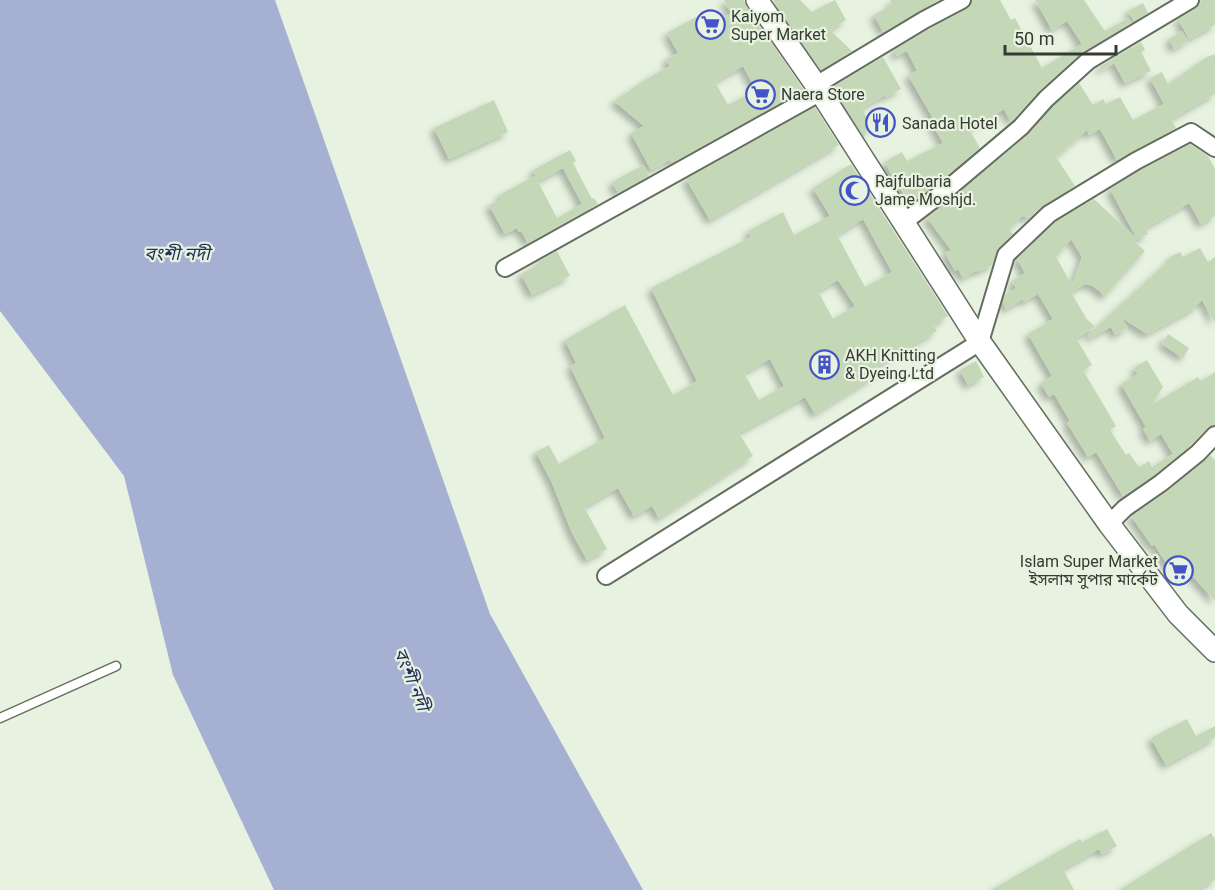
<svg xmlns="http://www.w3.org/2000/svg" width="1215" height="890" font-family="Roboto,'Noto Sans Bengali',sans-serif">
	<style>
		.water { fill: #a6b0d2 }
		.building { fill: #c4d8b7; fill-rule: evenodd; filter: url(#shadow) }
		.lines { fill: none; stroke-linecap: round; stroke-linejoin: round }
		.service-casing { stroke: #646e5e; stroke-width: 11 }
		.minor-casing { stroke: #646e5e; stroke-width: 20 }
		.tertiary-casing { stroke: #646e5e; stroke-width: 24 }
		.service { stroke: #fff; stroke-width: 8 }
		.minor { stroke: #fff; stroke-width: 16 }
		.tertiary { stroke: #fff; stroke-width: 21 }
		.labels { text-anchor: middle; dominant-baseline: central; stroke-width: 4.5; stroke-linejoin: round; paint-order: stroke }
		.poi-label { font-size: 16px; fill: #363a33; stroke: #e7f2e0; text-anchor: start }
		.water-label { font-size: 18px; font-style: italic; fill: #26305c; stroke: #e7f2e0 }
	</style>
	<defs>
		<filter id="shadow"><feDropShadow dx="-4.5" dy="4.5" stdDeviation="3" flood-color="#0004"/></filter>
	</defs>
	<rect width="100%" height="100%" fill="#e7f2e0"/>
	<path class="water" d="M0,0H275L490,614L643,890H274L173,675L124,476L0,311Z"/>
	<g class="building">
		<path d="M724,0H744L747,7L804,90L675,161L671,162L670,160L651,170L631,133L644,126L614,101L651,76L670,66L666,59L678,53L667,33L696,17L702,29L731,13ZM743,66L756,90L728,105L715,82Z"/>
		<path d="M773,0H800L812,12L835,0L846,20L830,30L852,51L821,70Z"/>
		<path d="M890,0H939L883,32L874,15L892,5Z"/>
		<path d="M972,0H1000L1011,20L1015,18L1042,68L1082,44L1067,21L1052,30L1035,0H1084L1105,31L1128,18L1131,23L1081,53L1039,91L1011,122L1004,109L969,129L980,148L911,204L894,180L885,162L902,152L907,161L943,143L931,122L934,120L908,75L917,71L907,51L897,56L894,50L929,29L967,9L971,5Z"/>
		<path d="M1201,0H1215V25L1189,39L1178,19L1196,9Z"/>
		<path d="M1143,3L1148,13L1134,21L1128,11Z"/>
		<path d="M1182,31L1188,41L1174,49L1169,39Z"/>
		<path d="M1141,42L1145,50L1141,52L1151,71L1125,83L1114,63L1101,70L1099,67Z"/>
		<path d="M1215,54V94L1171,119L1176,128L1117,160L1100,129L1089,135L1087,130L1056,157L1075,186L1043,205L1029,218L1022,216L1009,230L1013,234L998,248L992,265L978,272L977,270L963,278L958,269L955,271L945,253L951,250L927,218L957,194L1028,135L1053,106L1079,83L1093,105L1103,99L1106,104L1120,97L1133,120L1164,104L1150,78L1162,72L1168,84L1207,57Z"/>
		<path d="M883,57L901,89L886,97L885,95L862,108L872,128L862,134L833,87Z"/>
		<path d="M494,100L508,132L449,159L434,128Z"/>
		<path d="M815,107L839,145L710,220L686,179Z"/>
		<path d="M1190,144L1208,156L1215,169V216L1201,224L1189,203L1145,228L1148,234L1134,241L1145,251L1105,296L1093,286L1085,284L1071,292L1086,318L1095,327L1076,338L1092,365L1083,370L1116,426L1110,430L1126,455L1129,453L1139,467L1149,461L1152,467L1173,454L1161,434L1150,441L1143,429L1146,427L1121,384L1138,374L1134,368L1147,360L1163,387L1151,405L1198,377L1201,381L1215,372V425L1208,427L1191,445L1155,475L1123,496L1096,452L1088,457L1067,423L1070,421L1054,394L1049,397L1041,383L1052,376L1028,334L1053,319L1038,294L1024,302L1023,299L1006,309L1003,303L1005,295L1016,288L1012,281L1025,273L1017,259L1055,222L1094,199L1137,239L1110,189L1141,170ZM1071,239L1082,257L1072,285L1056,257Z"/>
		<path d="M570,150L576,161L573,163L592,199L594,198L598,204L528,243L521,231L519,232L517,228L505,234L489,205L502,199L499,195L535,176L557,218L582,204L563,168L538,181L533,170Z"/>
		<path d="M851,164L948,316L933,325L937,331L877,366L881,372L815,414L805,397L739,433L753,456L659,518L652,506L634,516L618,488L584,507L607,549L587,560L572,533L552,483L536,452L549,445L559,464L605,438L570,366L576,363L565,340L625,305L673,395L697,381L651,288L751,237L748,231L783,212L794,235L830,216L813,188ZM863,219L892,272L865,287L837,235ZM838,280L855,306L833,319L818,291ZM770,359L784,386L759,400L744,373Z"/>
		<path d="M643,165L649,176L618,193L612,182Z"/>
		<path d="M1200,248L1208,262L1215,257V323L1202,300L1193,309L1147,334L1122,318L1128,328L1115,335L1111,327L1090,338L1088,335L1171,259L1170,257L1180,252L1183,257Z"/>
		<path d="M557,251L570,276L532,295L521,274L539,264L538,262Z"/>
		<path d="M1168,334L1189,348L1183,358L1162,344Z"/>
		<path d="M976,361L984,377L968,385L960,370Z"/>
		<path d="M1210,455L1215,460V601L1187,570L1175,577L1154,544L1152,546L1131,516L1168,491Z"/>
		<path d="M1187,719L1196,736L1215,726V738L1166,765L1151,738Z"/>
		<path d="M1107,829L1117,846L1102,854L1099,849L1063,869L1074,890H991L1080,839L1082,842Z"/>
		<path d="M1211,833L1215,839V880L1197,890H1119Z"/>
	</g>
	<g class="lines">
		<defs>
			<path id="service" d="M0,718L116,666"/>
			<g id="minor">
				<path d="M816,85L924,20L962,0"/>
				<path d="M904,222L951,186L1021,127L1046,99L1088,61L1190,0"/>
				<path d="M505,268L821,92"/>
				<path d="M1109,524L1125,508L1161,483L1198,453L1215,435"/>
				<path d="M606,576L980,342L1006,255L1049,214L1136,161L1191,132L1215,148"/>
			</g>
			<path id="tertiary" d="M757,0L816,85L980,342L1109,524L1178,614L1215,651"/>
		</defs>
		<use href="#service" class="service-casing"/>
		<use href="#minor" class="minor-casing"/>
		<use href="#tertiary" class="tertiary-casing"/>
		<use href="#service" class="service"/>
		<use href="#minor" class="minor"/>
		<use href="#tertiary" class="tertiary"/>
	</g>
	<defs>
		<symbol id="supermarket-ring" viewBox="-11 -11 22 22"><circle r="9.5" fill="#e7f2e0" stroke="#4454c8" stroke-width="1.5"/><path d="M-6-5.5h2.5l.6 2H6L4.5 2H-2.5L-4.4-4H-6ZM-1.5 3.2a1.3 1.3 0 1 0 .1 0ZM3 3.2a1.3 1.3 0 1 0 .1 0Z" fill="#4454c8"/></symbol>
		<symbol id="restaurant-ring" viewBox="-11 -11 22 22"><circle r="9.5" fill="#e7f2e0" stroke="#4454c8" stroke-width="1.5"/><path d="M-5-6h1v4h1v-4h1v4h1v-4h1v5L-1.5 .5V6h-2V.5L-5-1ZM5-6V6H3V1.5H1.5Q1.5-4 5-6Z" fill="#4454c8"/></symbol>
		<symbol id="mosque-ring" viewBox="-11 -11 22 22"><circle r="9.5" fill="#e7f2e0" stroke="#4454c8" stroke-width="1.5"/><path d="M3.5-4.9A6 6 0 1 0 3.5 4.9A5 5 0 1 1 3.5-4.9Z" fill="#4454c8"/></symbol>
		<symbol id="building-ring" viewBox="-11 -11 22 22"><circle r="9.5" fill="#e7f2e0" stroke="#4454c8" stroke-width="1.5"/><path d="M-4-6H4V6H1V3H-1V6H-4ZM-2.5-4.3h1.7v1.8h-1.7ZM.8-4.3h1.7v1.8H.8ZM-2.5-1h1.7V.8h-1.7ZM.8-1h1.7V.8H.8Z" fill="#4454c8"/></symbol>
	</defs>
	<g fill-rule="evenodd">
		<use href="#supermarket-ring" x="694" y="8" width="33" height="33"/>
		<use href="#supermarket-ring" x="744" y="78" width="33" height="33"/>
		<use href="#restaurant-ring" x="864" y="106" width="33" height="33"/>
		<use href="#mosque-ring" x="838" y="174" width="33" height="33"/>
		<use href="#building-ring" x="808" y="348" width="33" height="33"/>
		<use href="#supermarket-ring" x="1162" y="554" width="33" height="33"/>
	</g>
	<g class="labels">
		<g class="poi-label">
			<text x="731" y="16">Kaiyom<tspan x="731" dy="18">Super Market</tspan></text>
			<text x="781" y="94">Naera Store</text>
			<text x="902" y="123">Sanada Hotel</text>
			<text x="875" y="181">Rajfulbaria<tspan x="875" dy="18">Jame Moshjd.</tspan></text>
			<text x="845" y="355">AKH Knitting<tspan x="845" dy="18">&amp; Dyeing Ltd</tspan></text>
			<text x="1158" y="561" text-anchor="end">Islam Super Market<tspan x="1158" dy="18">ইসলাম সুপার মার্কেট</tspan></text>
		</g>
		<g class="water-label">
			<text x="177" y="253">বংশী নদী</text>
			<text transform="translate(412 679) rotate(68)">বংশী নদী</text>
		</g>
	</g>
	<path d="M1005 45v9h111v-9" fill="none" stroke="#363a33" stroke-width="3"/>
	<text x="1014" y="45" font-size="18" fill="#363a33" stroke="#e7f2e0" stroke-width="4.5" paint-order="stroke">50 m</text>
</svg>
